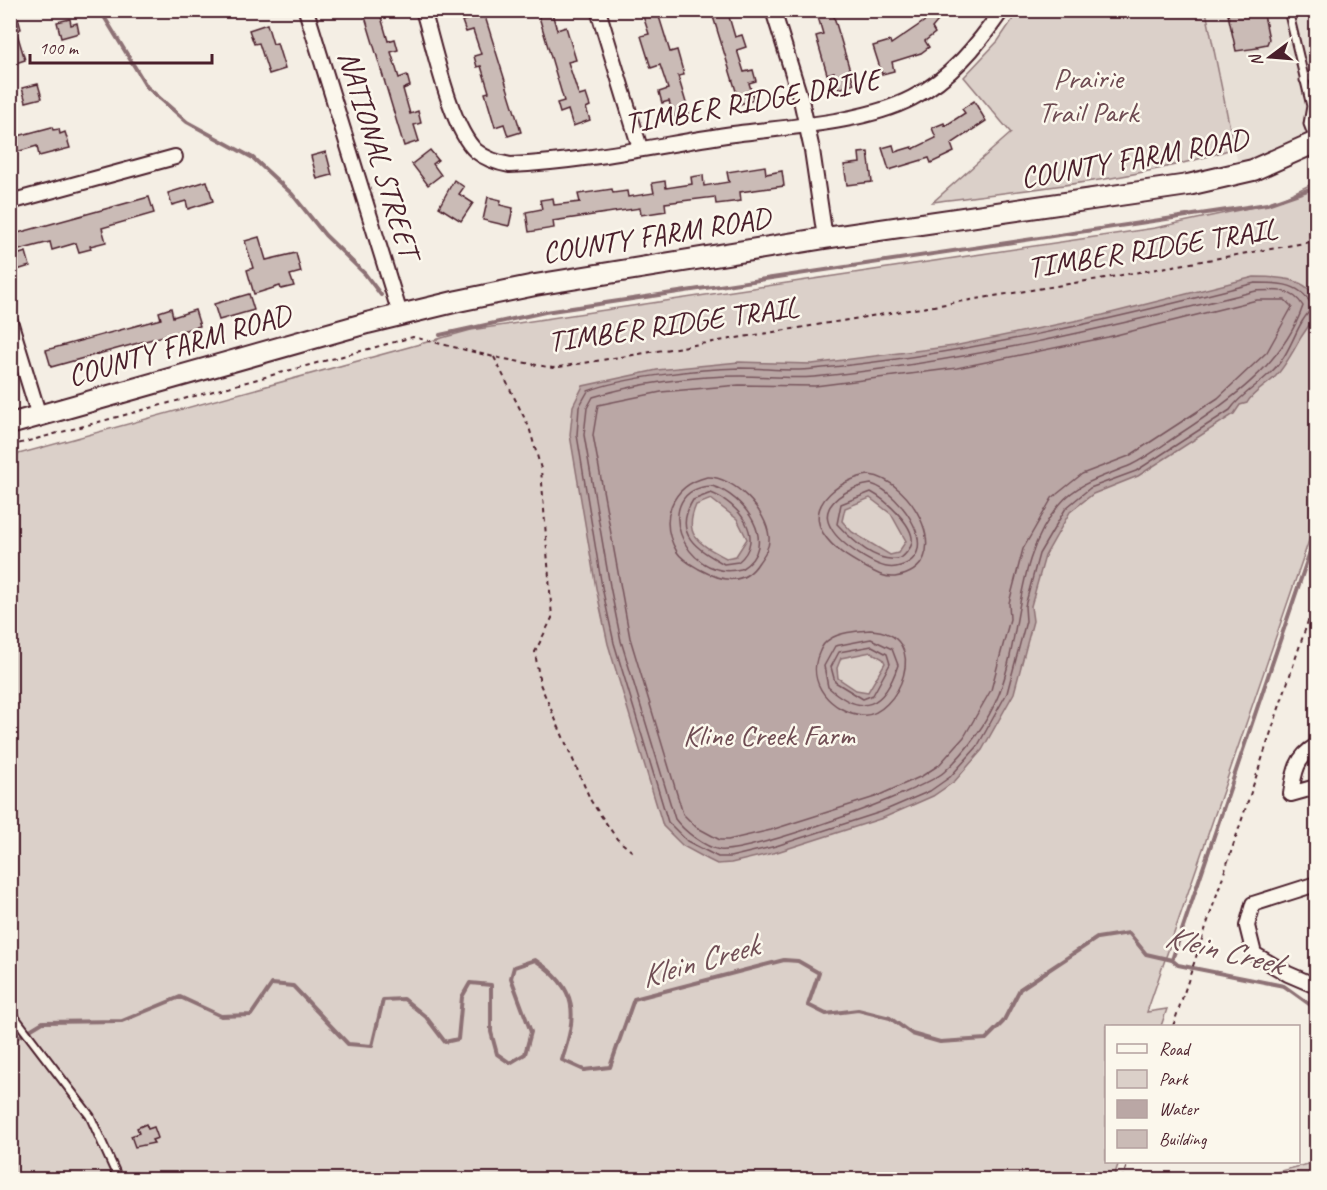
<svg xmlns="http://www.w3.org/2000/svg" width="1327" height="1190" font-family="Caveat,sans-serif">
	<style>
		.built { fill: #e7dfd6 }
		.green { fill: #dbd0c9; stroke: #92787a; stroke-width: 1.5 }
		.water { fill: #baa7a5; stroke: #8d7174; stroke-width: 1.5; fill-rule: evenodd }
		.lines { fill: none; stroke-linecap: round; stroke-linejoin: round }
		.shore { stroke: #77555c; stroke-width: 1.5 }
		.stream { stroke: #8d7174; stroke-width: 4 }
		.building { fill: #cabbb6; stroke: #4a1f2b; stroke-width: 1.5 }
		.service-casing { stroke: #4a1f2b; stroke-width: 11 }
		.minor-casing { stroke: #4a1f2b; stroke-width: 18 }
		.secondary-casing { stroke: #4a1f2b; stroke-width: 24 }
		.path { stroke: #4a1f2b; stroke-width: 2; stroke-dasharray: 4.5 4.5; stroke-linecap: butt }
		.service { stroke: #fbf7ec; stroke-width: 7 }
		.minor { stroke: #fbf7ec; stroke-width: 14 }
		.secondary { stroke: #fbf7ec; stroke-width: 20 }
		.labels { text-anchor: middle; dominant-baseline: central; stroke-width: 5; stroke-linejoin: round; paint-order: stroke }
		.park-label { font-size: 30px; fill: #6e4b52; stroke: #fbf7ec }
		.street-label { font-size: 30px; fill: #4a1f2b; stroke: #fbf7ec }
		.water-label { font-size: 32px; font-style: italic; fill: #714f56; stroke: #fbf7ec }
	</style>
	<rect width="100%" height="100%" fill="#f4eee4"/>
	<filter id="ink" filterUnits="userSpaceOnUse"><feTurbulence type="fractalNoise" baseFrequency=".0167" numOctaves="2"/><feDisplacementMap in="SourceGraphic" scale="12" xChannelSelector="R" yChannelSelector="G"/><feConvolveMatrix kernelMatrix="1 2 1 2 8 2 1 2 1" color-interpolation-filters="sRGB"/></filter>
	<g filter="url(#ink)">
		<path class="built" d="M1206,11H1316V134L1238,164Z"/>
		<g class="green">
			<path d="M1019,10L1206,11L1234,148C1138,181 1033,188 933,202L1011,133L964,77L998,41Z"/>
			<path d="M1316,182V520L1147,1012L1167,1009L1161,1026H1106V1162H1119L1113,1179L11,1180V456L471,330L1155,228L1272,203Z"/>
			<path d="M1316,1162V1179H1249Z"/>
		</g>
		<path class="water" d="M1254,277C1278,277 1323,277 1314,315C1312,323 1304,332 1300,339C1292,353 1285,367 1274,378C1266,386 1252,393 1247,403L1240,405L1234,414L1138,476L1093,494L1070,512L1045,556L1031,606L1033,621L1014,693L982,750L955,781L933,796L883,818L777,852L731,863L717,864L709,860L683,846L663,826L608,644L596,588L570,435L573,406L583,386L657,370L739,362L812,364L954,346L1103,315ZM870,498L891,514L906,541L898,553L890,555L852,532L842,521L845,508ZM711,499L737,519L747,539L736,556L726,558C701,544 682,537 696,505ZM871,652L883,659L885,663L868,692L856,690L838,678L837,668L841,658Z"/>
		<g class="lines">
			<g class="shore">
				<path d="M1255,283C1281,283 1302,283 1313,308C1298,321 1293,345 1281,361C1267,381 1243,391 1230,410L1136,471L1090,488L1066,508L1039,554L1025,606L1026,621L1007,693L977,747L950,777L930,791L881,812L776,846L730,857H718L687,841L668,822L614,643L602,587L577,435L579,407L588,391C624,377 700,369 740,368C765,368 789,372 813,369C963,355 1109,320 1255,283Z"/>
				<path d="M1256,291C1274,290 1293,288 1303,306C1283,365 1227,403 1178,435C1163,445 1148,457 1131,465C1106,476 1078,482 1060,504C1014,557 1023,632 999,694C988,722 966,752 944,772C921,792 748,854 720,850C704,847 684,831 675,819L621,641L610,586L584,435L587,408L593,397C638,383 693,376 741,376C765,376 790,379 814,377C964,362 1110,327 1256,291Z"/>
				<path d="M1257,300H1285L1292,307L1267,352L1218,398L1129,456L1082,474L1052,498L1023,549L1009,603L1010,619L991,690L964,737L939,765L922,776L875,797L771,830L728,840H720L696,827L683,814L630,638L593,435L598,405L661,392L739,385L815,386L957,368L1108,337Z"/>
				<path d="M869,475C913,479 959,567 895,577C883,578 875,572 865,567C849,558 833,549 823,533C805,502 844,478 869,475Z"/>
				<path d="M707,477C734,476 767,511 769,537C770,547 764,555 759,562C744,587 721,581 699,569C692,565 682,560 677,552C658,520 671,486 707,477Z"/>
				<path d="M871,484C901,492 946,557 896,567C878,571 839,543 831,528C816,503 852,486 871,484Z"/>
				<path d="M712,486C744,495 781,545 741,569C682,584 649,488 712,486Z"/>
				<path d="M871,492C884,499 915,525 912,543C911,548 905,555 901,558C877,565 852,540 837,524L841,504Z"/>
				<path d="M711,493C738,503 767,538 738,562L724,564C697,549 672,534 693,500Z"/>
				<path d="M870,630C935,633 897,719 862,715C831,712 806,683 819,653C821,648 824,642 830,639C840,632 858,631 870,630Z"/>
				<path d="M871,639L892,649L898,665C884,707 863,718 828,687L824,666L835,646Z"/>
				<path d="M872,646L887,654L890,664L873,695L863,699L835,682L831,667L839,652Z"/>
			</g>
			<g class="stream">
				<path d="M100,10L147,87L187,122L253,158L292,194L325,235L365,274L381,295"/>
				<path d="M440,335L545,312L1267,204L1316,187"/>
				<path d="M1172,960L1316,534"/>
				<path d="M10,1042L43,1022L122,1021L180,997L221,1016L251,1015L272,984L293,986L348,1044L372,1046L383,1000L404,999L426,1017L445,1042L458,1039L462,997L470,983L491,985V1032L497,1054L510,1063L525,1054L531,1032L511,978L514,967L535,960C579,989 577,1014 562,1060L584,1070L610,1067L634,999L784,960L798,961L819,973L808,1005L826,1014L858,1010L890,1018L912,1034L940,1042L986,1039L1003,1022L1020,989L1097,938L1129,933L1146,954L1172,960L1178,965L1284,986L1316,1009"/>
			</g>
		</g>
		<g class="building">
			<path d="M363,10H379L388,41L395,39L398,50L391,52L399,78L407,75L410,86L403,89L410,114L418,111L421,123L414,125L419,141L404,146Z"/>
			<path d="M467,10H483L521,132L508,136L504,124L495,127L485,93L489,92L481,66L477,67L474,56L481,54L473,30L466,32L462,21L469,19Z"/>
			<path d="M537,10H551L557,30L566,27L576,60L568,62L579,96L586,94L590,106L586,108L590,120L573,126L568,110L560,113L557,103L564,101Z"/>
			<path d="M641,10H657L670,52L677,50L684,75L678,76L689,113L674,117L669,101L662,103L659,92L668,89L660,65L651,68L641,36L649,34Z"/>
			<path d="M711,10H727L735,37L742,35L746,47L737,50L744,72L753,70L756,81L749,83L754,100L740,104Z"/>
			<path d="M816,10H832L854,84L839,89L834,72L827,74L816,36L823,34Z"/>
			<path d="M941,10H947L932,28L935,33L925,41L929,47L921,53L892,62L894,71L882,74L873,46L890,41L891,44Z"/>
			<path d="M1227,10H1263L1269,39L1267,44L1257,46L1258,48L1236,51Z"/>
			<path d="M18,18L21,29L16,30L25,60L10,65V20Z"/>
			<path d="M70,19L71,25L77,23L79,33L61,38L57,22Z"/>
			<path d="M267,24L273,44L277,43L285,69L269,74L259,43L254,44L249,30Z"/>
			<path d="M38,84L42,98L26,102L22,88Z"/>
			<path d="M974,101L986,121L951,144L954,152L931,163L929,158L889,170L882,148L893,145L895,152L912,147L913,149L936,138L932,128L944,123L945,126L965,113L962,109Z"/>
			<path d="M52,127L53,130L59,129L60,134L65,132L70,148L39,156L37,146L10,154V138Z"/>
			<path d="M430,150L438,160L433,164L441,175L428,185L412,164Z"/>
			<path d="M326,152L332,175L317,179L311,156Z"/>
			<path d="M868,152L872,182L847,185L844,165L860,163L859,153Z"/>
			<path d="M765,166L766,174L782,171L784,186L740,192L741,201L716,204L715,197L665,203L666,211L641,215L640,208L553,221L554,228L529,232L526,212L542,209L540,200L553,198L554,205L580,202L578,194L612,189L613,193L627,191L628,197L654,193L652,183L665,181L666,188L692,184L691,177L703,175L704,186L729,182L727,172Z"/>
			<path d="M454,180L464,187L459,194L473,203L461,221L439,207Z"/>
			<path d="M207,181L213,201L188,209L186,201L172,205L168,193Z"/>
			<path d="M149,197L154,213L102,228L106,242L90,246L91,249L79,252L76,243L52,250L50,242L19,250L14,234Z"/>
			<path d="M488,197L501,200L500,205L513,208L509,226L483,220Z"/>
			<path d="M259,237L266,260L296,253L301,272L290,275L294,286L281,289L280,286L254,294L247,270L253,268L245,241Z"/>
			<path d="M26,252L30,266L17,270L13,256Z"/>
			<path d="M249,294L254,310L219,320L214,304Z"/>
			<path d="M171,308L173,317L195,310L200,326L51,367L46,350L161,319L159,312Z"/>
			<path d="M146,1124L148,1129L154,1127L158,1138L152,1140L154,1143L135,1147L131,1136L139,1133L137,1128Z"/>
		</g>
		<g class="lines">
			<defs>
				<g id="service">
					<path d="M1288,10L1311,106L1308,124L1315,142"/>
					<path d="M1304,80L1316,73"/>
					<path d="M10,1011L90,1116L119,1180"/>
				</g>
				<g id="minor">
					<path d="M306,10L400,314"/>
					<path d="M423,10C434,46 450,127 476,151C486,159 498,163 510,165C582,162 655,146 726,135C782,127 862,124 912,98C951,78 977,46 1002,10"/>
					<path d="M598,10L640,148"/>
					<path d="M773,10L801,100L812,150L825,238"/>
					<path d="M10,202L175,157"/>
					<path d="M10,321L39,416"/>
					<path d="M1316,746C1296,757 1294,773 1291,794L1316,787"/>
					<path d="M1316,884L1253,904L1247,926L1254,954L1288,974L1316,986"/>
				</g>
				<path id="secondary" d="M10,424L367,323L458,301L535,285L825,238L1188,185L1253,170L1316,142"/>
			</defs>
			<use href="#service" class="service-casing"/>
			<use href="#minor" class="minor-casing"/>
			<use href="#secondary" class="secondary-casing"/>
			<g class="path">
				<path d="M494,357L529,427L541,469L552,618L535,652L540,684L591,801L617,839L634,853"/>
				<path d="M10,446L413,337L494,357L553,368L1105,278L1316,241"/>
				<path d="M1173,1026L1316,597"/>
				<path d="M1122,1180L1128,1162"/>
			</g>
			<use href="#service" class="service"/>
			<use href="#minor" class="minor"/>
			<use href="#secondary" class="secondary"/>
		</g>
	</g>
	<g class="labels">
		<g class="park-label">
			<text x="1088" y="78">Prairie<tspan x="1088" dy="34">Trail Park</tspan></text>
			<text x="769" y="735">Kline Creek Farm</text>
		</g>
		<g class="street-label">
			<text transform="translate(752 101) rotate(-10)">TIMBER RIDGE DRIVE</text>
			<text transform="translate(379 154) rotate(73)">NATIONAL STREET</text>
			<text transform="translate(1134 158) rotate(-10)">COUNTY FARM ROAD</text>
			<text transform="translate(656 235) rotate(-9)">COUNTY FARM ROAD</text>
			<text transform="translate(1152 248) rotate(-9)">TIMBER RIDGE TRAIL</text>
			<text transform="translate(673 324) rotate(-8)">TIMBER RIDGE TRAIL</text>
			<text transform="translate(179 345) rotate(-16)">COUNTY FARM ROAD</text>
		</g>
		<g class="water-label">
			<text transform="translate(1224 950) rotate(14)">Klein Creek</text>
			<text transform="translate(699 961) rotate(-16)">Klein Creek</text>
		</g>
	</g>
	<rect width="1327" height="1190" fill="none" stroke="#fbf7ec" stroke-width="36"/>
	<rect x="18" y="18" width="1291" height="1154" fill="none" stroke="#4a1f2b" stroke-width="2" filter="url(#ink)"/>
	<rect x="1105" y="1025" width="195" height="138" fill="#fbf7ec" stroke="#b4a19f" stroke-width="1.5"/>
	<rect x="1117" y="1044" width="30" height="9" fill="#fbf7ec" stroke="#b4a19f" stroke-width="1.5"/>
	<text x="1159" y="1055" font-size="18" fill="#4a1f2b">Road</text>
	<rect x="1117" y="1070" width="30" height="18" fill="#dbd0c9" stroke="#b4a19f" stroke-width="1.5"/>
	<text x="1159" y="1085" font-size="18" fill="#4a1f2b">Park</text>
	<rect x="1117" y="1100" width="30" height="18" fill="#baa7a5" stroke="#b4a19f" stroke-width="1.5"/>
	<text x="1159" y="1115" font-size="18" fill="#4a1f2b">Water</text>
	<rect x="1117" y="1130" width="30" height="18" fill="#cabbb6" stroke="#b4a19f" stroke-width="1.5"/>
	<text x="1159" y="1145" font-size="18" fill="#4a1f2b">Building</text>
	<g transform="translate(1270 57) rotate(254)" stroke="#fbf7ec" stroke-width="4.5" paint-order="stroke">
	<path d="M0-4.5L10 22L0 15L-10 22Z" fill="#4a1f2b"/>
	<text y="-9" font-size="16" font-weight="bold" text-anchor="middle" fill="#4a1f2b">N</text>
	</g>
	<path d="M30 54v9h182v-9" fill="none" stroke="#4a1f2b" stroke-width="3"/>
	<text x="39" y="54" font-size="18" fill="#4a1f2b" stroke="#fbf7ec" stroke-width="4.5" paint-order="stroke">100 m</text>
</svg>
